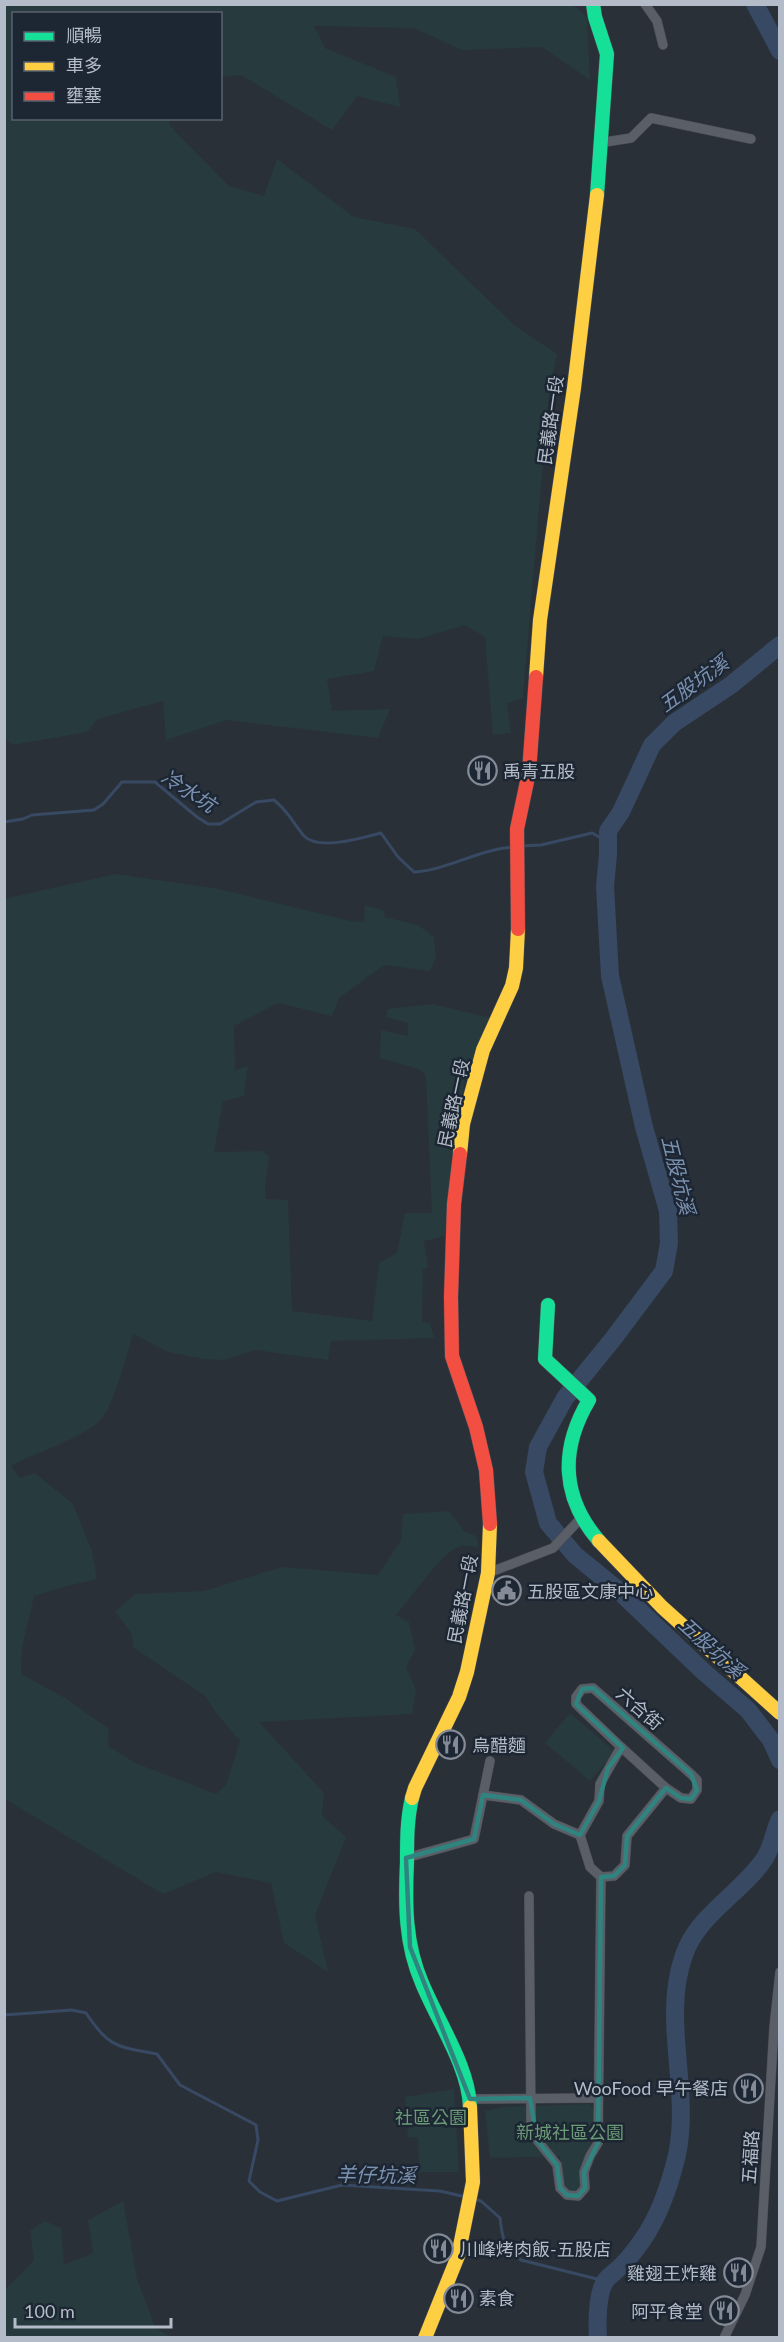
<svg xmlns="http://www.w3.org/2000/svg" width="784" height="2342" font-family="Lato,'Noto Sans TC',sans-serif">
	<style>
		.green { fill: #273a3e }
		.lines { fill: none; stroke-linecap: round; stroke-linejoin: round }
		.stream { stroke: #384963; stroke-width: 3 }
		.river { stroke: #384963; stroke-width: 18 }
		.street-casing { stroke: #484c53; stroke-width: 10 }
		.fast-casing { stroke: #484c53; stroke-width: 15 }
		.slow-casing { stroke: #484c53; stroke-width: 15 }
		.jam-casing { stroke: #484c53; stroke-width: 15 }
		.street { stroke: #5a5e66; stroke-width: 9 }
		.fast { stroke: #16e098; stroke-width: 14 }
		.slow { stroke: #ffcf43; stroke-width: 14 }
		.jam { stroke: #f24e42; stroke-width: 14 }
		.marked { fill: none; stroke: #308480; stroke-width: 4.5; stroke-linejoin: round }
		.labels { text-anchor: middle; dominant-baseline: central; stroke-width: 5; stroke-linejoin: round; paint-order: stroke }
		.street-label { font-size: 18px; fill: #b4bcc9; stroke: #1d2633 }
		.poi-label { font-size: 18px; fill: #b4bcc9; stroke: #1d2633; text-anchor: start }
		.park-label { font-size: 18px; fill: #6b9a76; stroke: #1d2633 }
		.water-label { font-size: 20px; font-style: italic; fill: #7c92b1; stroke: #1d2633 }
	</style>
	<rect width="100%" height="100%" fill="#2a3038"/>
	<g class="green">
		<path d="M573,5L587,17L590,80L542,47L462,50L414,28L314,26L325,48L396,77L400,107L357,96L332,130L241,75L221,77L220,14H14V118L170,119L169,125L229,186L264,196L277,159L354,217L415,229L514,325L557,354L548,402L523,698L507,703L511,733L493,735L485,637L465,625L418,639L383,636L374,671L327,679L332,711L390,709L378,738L226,720L166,740L163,701L98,719L87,732L13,745L4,738L5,5Z"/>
		<path d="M115,874L214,888L351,921L364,922L365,905L384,911L385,917L418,925L434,937L436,957L430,971L384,965L339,998L332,1016L278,1003L234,1026L235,1070L248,1066L244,1096L223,1101L214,1152L263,1151L269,1156L265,1185L266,1199L288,1200L292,1311L372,1321L379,1263L397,1253L405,1213H432L426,1076L419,1069L380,1058L381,1030L408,1036V1023L386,1017L388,1009L432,1004L495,1019L465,1079L445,1236L424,1241L428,1268L423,1269L422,1322L430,1323L434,1338L331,1341L328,1360L255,1350L224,1360L204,1359L168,1352L133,1334C127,1354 114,1404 102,1418C85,1438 36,1452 11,1466L20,1478L35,1473L73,1504L92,1551L97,1579L67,1586L34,1596L22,1648L21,1674L65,1698L109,1729L108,1746L135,1763L216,1794L226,1785L240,1741L218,1715L205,1696L133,1647L132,1634L115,1612L135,1594L204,1591L282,1567L378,1575L401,1540L403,1514L449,1511L464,1531L476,1536L479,1548C471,1546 464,1544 456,1548C441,1555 408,1601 396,1615L409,1622L415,1650L406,1667L416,1690L412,1714L259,1722L324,1793L322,1816L346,1837L315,1915L328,1972L284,1943L271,1883L216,1872L163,1894L5,1799L4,899Z"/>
		<path d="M570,1713L615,1752L590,1781L545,1743Z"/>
		<path d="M454,2089L459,2172H419L418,2138L408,2137L405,2097Z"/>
		<path d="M590,2104L596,2112V2141L585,2156L584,2185L577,2192H569L563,2185L560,2156L490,2158L485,2111L503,2107Z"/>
		<path d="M123,2201L137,2279L155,2327L170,2337H5V2290L34,2260L30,2231L45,2221L61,2228L64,2265L93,2253L88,2220Z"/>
	</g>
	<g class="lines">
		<g class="stream">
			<path d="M4,822L23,819L32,815L94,810L103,804L122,782H155L197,817L208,824H220L256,802L274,800C289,812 293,823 304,836C319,851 362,838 381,833L398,857L414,872C448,870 479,849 514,847"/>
			<path d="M520,846L541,845L592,833L608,842"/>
			<path d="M772,1744L780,1735"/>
			<path d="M4,2015L72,2010L86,2013C110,2049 117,2046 157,2054L180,2085L256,2125L258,2140L249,2181L260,2192L277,2201L342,2185L440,2191L466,2197"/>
			<path d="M473,2199L481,2201L500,2218C502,2237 504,2249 521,2260L605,2281"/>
		</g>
		<g class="river">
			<path d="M755,4L780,51"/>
			<path d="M780,645L731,685L674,723L652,745L621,812L608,831V855L605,886L610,976L644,1127L668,1211L669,1243L664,1271L613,1339L565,1398L538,1447L534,1472L548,1523L575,1555L618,1590L705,1673L748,1710L771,1740L780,1760"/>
			<path d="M598,2338C597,2323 597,2292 606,2280C611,2274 618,2270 623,2264C630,2257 637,2248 643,2239C660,2215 670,2184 677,2155C691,2089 661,2019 684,1955C698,1914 742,1893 765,1858C772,1847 774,1831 780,1819"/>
		</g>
		<defs>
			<g id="street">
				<path d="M645,4L657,21L663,45"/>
				<path d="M599,143L631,138L651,118L751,139"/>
				<path d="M488,1573L553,1548L582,1517"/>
				<path d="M621,1747L666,1788"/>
				<path d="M483,1795L521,1800L554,1824L580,1835"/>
				<path d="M406,1858L474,1839L490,1761"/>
				<path d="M529,1896L531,2123L537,2140L557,2165L560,2188L567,2195L578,2196L585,2188L584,2172L590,2156L598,2143L601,1877L614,1876L625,1865L627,1836L666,1788L681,1798L691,1799L697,1790V1780L691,1774L593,1688L582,1689L576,1697V1704L621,1747L600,1784L599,1801L580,1835L590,1867L601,1877"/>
				<path d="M470,2099L598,2098"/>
				<path d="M724,2338L745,2295L761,2247L774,2027L780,1972"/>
			</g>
			<g id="fast">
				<path d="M593,4L595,17L607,54L597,195"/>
				<path d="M548,1305L545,1359L589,1400C560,1449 561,1497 599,1541"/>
				<path d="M412,1798C407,1819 407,1840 407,1862C405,1904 405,1944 422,1983C437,2020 469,2067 470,2107"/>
			</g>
			<g id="slow">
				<path d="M536,677L540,620L574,388L597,195"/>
				<path d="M460,1154L463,1124L483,1050L512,986L516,968L518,929"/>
				<path d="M599,1541L662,1607L780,1713"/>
				<path d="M412,1798L415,1788L459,1697L467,1672L488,1573L490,1524"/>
				<path d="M425,2338L458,2256L473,2182L470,2107"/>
			</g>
			<g id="jam">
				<path d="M518,929L517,829L529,772L536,677"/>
				<path d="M460,1154L454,1204L451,1297L452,1356L476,1427L486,1470L490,1524"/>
			</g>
		</defs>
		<use href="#street" class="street-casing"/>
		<use href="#fast" class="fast-casing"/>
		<use href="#slow" class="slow-casing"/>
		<use href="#jam" class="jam-casing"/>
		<use href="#street" class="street"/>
		<use href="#fast" class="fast"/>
		<use href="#slow" class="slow"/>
		<use href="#jam" class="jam"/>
	</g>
	<path class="marked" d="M593,1688L691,1774L697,1790L691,1799L681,1798L666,1788L627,1836L625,1865L614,1876L601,1877L598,2143L584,2172L585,2188L578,2196L567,2195L560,2188L557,2165L537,2140L530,2098L470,2099L410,1947L406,1858L474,1839L483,1795L521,1800L554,1824L580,1835L599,1801L608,1768L623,1748L576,1704L582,1689Z"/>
	<defs>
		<symbol id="restaurant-ring" viewBox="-11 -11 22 22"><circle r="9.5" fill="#1d2633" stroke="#848b96" stroke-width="1.5"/><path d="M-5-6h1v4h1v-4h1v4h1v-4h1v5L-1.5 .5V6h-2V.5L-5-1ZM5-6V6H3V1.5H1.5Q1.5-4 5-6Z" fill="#848b96"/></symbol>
		<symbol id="civic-ring" viewBox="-11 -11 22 22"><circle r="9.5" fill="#1d2633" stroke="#848b96" stroke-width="1.5"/><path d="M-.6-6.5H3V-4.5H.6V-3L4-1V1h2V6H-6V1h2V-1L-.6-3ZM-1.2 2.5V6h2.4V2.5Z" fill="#848b96"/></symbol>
	</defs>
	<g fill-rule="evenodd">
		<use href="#restaurant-ring" x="466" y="754" width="33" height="33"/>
		<use href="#civic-ring" x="490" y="1574" width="33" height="33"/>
		<use href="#restaurant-ring" x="434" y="1728" width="33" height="33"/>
		<use href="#restaurant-ring" x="732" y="2072" width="33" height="33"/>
		<use href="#restaurant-ring" x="422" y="2232" width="33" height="33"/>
		<use href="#restaurant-ring" x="722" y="2256" width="33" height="33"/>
		<use href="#restaurant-ring" x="442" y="2282" width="33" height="33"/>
		<use href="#restaurant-ring" x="708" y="2294" width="33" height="33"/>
	</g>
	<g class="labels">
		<g class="street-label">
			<text transform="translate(550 420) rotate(-82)">民義路一段</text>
			<text transform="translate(453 1103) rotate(-78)">民義路一段</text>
			<text transform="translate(462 1599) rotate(-79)">民義路一段</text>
			<text transform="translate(640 1708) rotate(41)">六合街</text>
			<text transform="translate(750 2157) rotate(-86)">五福路</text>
		</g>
		<g class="poi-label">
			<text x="503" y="771">禹青五股</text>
			<text x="527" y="1591">五股區文康中心</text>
			<text x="472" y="1745">烏醋麵</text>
			<text x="728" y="2088" text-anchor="end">WooFood 早午餐店</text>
			<text x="460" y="2249">川峰烤肉飯-五股店</text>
			<text x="717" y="2273" text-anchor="end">雞翅王炸雞</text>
			<text x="479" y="2298">素食</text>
			<text x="703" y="2311" text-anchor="end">阿平食堂</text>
		</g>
		<g class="park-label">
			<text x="431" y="2117">社區公園</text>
			<text x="570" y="2132">新城社區公園</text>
		</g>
		<g class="water-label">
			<text transform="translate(693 683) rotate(-36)">五股坑溪</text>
			<text transform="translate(189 790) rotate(33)">冷水坑</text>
			<text transform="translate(679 1175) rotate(76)">五股坑溪</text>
			<text transform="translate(712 1647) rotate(42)">五股坑溪</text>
			<text transform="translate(376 2174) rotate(1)">羊仔坑溪</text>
		</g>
	</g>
	<rect width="784" height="2342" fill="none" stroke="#b4bcc9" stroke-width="12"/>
	<rect x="12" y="12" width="210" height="108" fill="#1d2633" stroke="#59626f" stroke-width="1.5"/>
	<rect x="24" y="32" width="30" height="9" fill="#16e098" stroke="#59626f" stroke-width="1.5"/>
	<text x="66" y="42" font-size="18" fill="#b4bcc9">順暢</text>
	<rect x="24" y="62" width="30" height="9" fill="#ffcf43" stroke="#59626f" stroke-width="1.5"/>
	<text x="66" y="72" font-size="18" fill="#b4bcc9">車多</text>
	<rect x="24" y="92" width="30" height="9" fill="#f24e42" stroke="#59626f" stroke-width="1.5"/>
	<text x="66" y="102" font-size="18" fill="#b4bcc9">壅塞</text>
	<path d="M15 2318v9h156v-9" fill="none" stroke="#b4bcc9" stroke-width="3"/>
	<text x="24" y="2318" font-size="18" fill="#b4bcc9" stroke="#1d2633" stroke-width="4.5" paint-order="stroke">100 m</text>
</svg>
